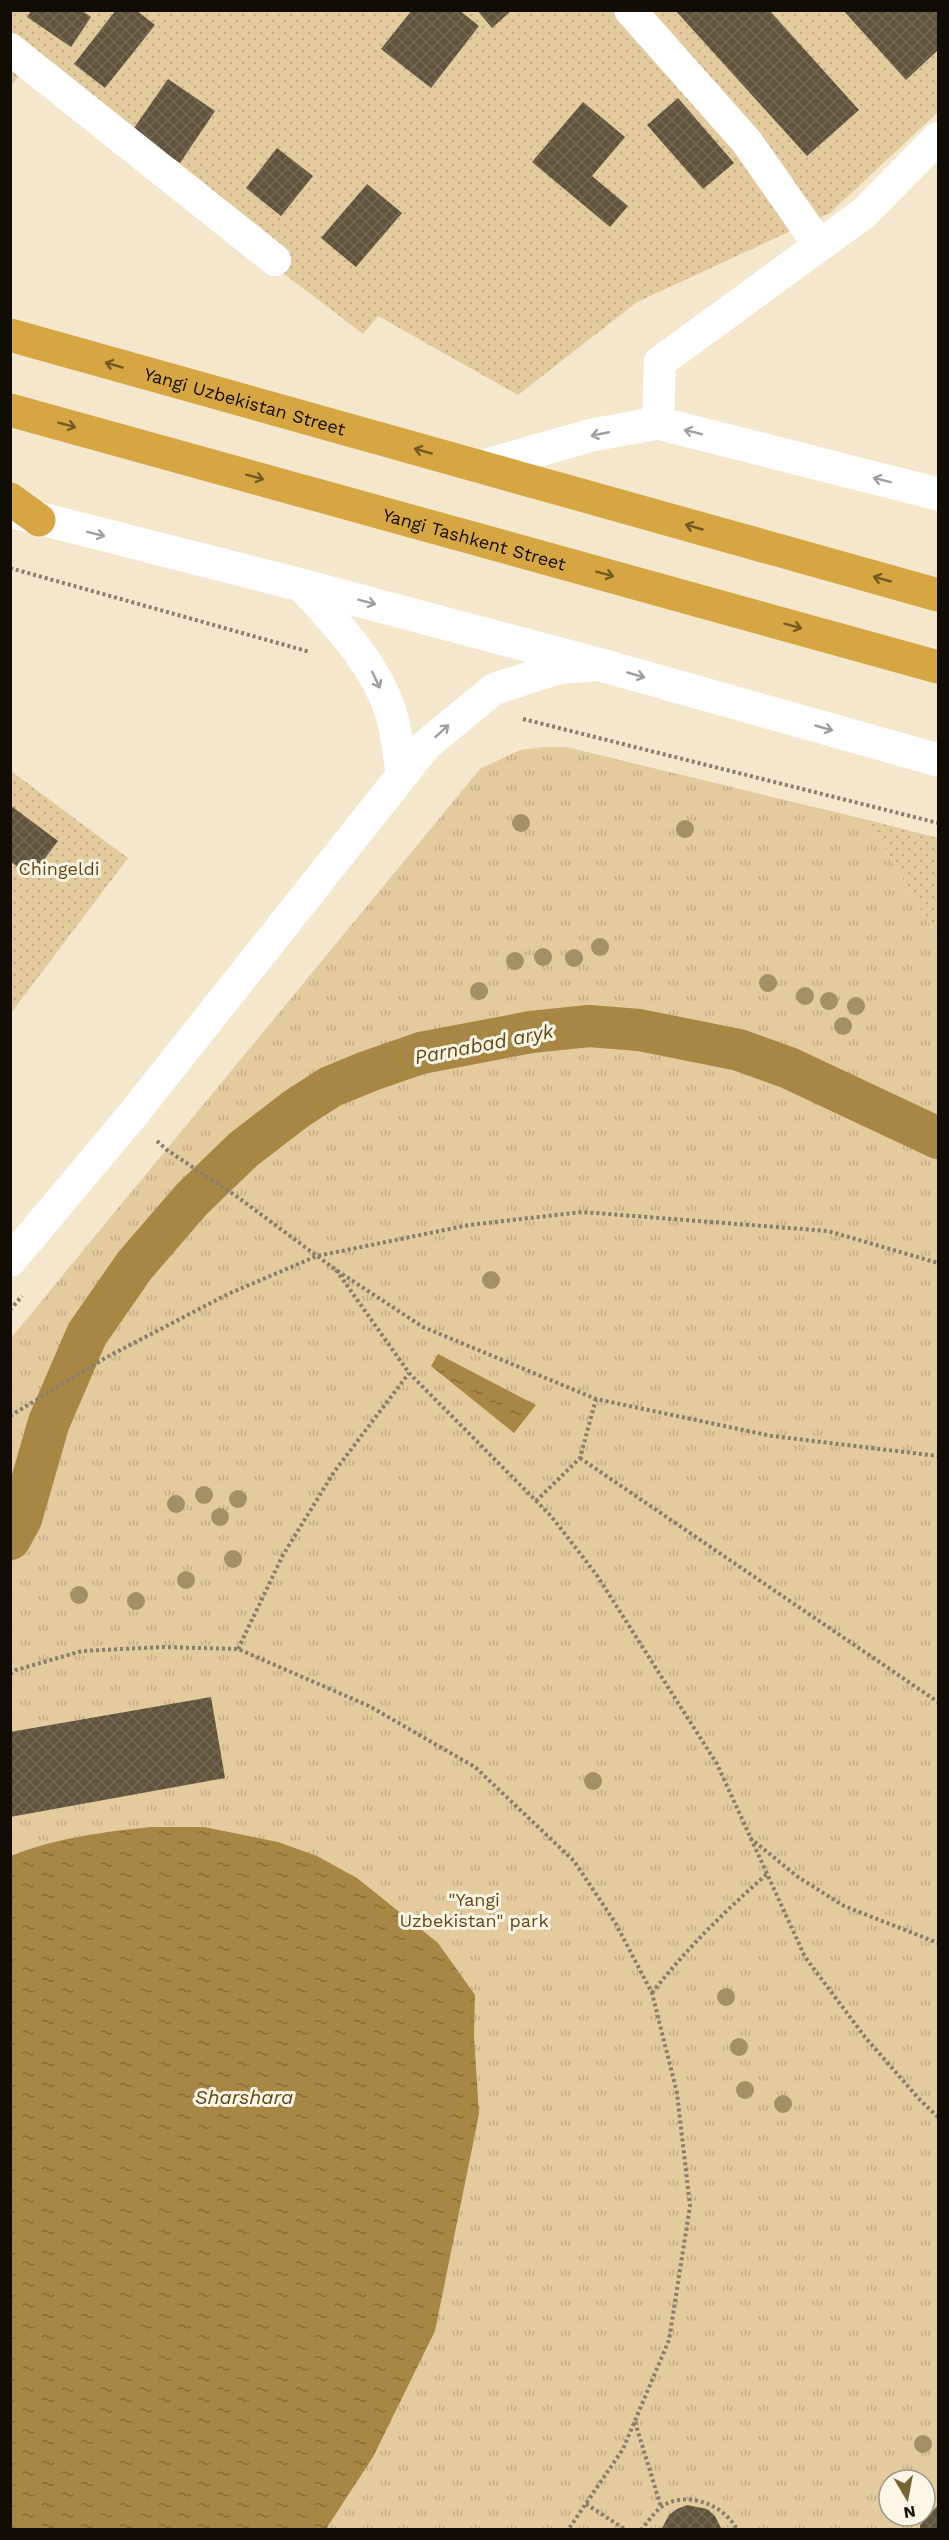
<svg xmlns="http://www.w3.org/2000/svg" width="949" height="2540" font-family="'Work Sans',sans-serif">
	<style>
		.grass { fill: url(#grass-dots) }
		.park { fill: url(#park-tufts); fill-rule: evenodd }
		.water { fill: url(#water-ripples) }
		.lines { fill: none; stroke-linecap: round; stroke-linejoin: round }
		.canal { stroke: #a88745; stroke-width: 42 }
		.building { fill: url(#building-cross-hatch) }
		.path { stroke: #887e6c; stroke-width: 4; stroke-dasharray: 3 3; stroke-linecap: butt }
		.street { stroke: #fff; stroke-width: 32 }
		.secondary { stroke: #fff; stroke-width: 33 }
		.highway { stroke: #d5a642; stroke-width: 33 }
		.tree { fill: #a39067 }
		.oneway { stroke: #735923 }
		.oneway2 { stroke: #a09e9b }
		.labels { text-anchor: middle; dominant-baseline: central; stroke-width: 6; stroke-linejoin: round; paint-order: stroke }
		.street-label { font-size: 18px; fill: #110c04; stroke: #fdf5e5 }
		.park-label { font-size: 18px; fill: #604915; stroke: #fdf5e5 }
		.water-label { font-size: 20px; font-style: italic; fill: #5e4713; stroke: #fdf5e5 }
	</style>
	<defs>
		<pattern id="grass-dots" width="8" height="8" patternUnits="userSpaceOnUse" patternTransform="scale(1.5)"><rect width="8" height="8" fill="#e3cb9e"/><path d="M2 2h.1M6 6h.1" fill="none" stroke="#c2ad86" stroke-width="1.8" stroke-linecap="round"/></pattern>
		<pattern id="park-tufts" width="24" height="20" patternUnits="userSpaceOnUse" patternTransform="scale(1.5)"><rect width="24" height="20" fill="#e3cb9e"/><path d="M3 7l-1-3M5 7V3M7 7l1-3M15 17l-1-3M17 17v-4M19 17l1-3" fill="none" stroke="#c2ad86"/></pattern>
		<pattern id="water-ripples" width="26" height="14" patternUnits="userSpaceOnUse" patternTransform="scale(1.5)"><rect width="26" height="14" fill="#a88745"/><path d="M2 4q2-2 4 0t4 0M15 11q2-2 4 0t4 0" fill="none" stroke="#876d37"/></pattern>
		<pattern id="building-cross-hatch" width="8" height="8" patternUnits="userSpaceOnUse" patternTransform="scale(1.5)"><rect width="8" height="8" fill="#60543c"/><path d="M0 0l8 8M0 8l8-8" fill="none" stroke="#726854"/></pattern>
	</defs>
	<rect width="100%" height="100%" fill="#f5e7cc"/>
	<g class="grass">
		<path d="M11,11H938V112L830,213L637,302L518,395L378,316L363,334L21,73L11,86Z"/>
		<path d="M11,771L128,858L11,1013Z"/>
		<path d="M868,820L938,838V939Z"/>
	</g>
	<path class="park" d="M544,747H566L868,820L938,939V2529L11,2530V1338L480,769L520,750ZM889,2480H925V2516H889Z"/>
	<g class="water">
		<path d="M438,1354L536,1405L514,1433L431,1366Z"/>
		<path d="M151,1827H204L278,1842L317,1856L357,1878L438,1943L475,1995L474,2036L479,2114L435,2331L373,2457L326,2529H11V1856C56,1838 102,1832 151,1827Z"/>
	</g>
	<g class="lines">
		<path class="canal" d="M10,1539L21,1519L49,1422L87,1334L135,1265L192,1199L244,1149L296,1109L330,1087L369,1071L421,1053L531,1032L589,1026L639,1030L739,1050L789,1068L938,1138"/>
	</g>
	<g class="building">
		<path d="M32,10H81L91,17L71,47L27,17Z"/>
		<path d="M116,10H136L155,25L105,88L74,64Z"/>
		<path d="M412,10H459L479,26L431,88L381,49Z"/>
		<path d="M477,10H512L492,28Z"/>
		<path d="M675,10H769L859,110L807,156Z"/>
		<path d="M843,10H937L938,50L906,80Z"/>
		<path d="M168,79L215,111L180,163L132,131Z"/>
		<path d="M678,98L734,163L703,189L647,125Z"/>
		<path d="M583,102L625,137L592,176L628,206L610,227L532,162Z"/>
		<path d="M277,148L313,176L281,216L246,188Z"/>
		<path d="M367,184L402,213L356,267L321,238Z"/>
		<path d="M10,805L58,841L31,877L10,861Z"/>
		<path d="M211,1697L225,1778L10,1817V1732Z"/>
		<path d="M687,2505L707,2509L715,2516L722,2530H661L669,2515L677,2509Z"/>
		<path d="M938,2505V2530H920V2525Z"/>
	</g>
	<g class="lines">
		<g class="path">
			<path d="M10,568L310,652"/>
			<path d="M523,719L938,823"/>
			<path d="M157,1141L167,1150L236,1196L336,1270L423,1327L596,1399L772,1436L938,1456"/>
			<path d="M336,1270L409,1373L551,1516L596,1574L717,1764L805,1957L865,2037L920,2100L938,2117"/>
			<path d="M10,1310L22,1296"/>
			<path d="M10,1416L107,1357L228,1294L317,1256L469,1225L582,1212L828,1231L938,1263"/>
			<path d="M580,1458L938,1702"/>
			<path d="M536,1501L580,1458L596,1399"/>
			<path d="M238,1649L283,1555L334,1472L409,1373"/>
			<path d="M10,1674L16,1670L82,1651L162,1647L238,1649L369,1706L475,1767L574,1861L616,1924L652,1993L677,2093L690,2206L669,2340L623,2449L568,2530"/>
			<path d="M750,1838L798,1877L844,1906L938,1943"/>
			<path d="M652,1993C686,1949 725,1911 767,1874"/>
			<path d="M635,2422L661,2507"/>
			<path d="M586,2504L626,2530"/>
			<path d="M641,2530C647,2523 653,2514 660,2508C683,2489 725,2504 737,2530"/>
		</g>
		<g class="street">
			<path d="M630,10L747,142L819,245"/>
			<path d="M10,49L275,260"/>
			<path d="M658,423L660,362L864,213L938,138"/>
			<path d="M301,585C336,623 375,663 391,713C397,732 398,754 402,773"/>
			<path d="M10,1261L130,1118L426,745L494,689L559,668L597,665"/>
		</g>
		<g class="secondary">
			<path d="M480,467L592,435L658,423L938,494"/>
			<path d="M10,511L301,585L601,665L938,760"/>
		</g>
		<g class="highway">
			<path id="s1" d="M10,335L938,595"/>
			<path id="s2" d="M10,410L938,667"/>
			<path d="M10,499L39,520"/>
		</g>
	</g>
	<g class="tree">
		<circle cx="521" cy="823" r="9"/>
		<circle cx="685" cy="829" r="9"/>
		<circle cx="600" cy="947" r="9"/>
		<circle cx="543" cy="957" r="9"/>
		<circle cx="574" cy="958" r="9"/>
		<circle cx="515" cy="961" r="9"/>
		<circle cx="768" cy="983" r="9"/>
		<circle cx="479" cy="991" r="9"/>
		<circle cx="805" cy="996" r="9"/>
		<circle cx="829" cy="1001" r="9"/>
		<circle cx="856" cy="1006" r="9"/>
		<circle cx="843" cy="1026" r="9"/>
		<circle cx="491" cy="1280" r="9"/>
		<circle cx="204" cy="1495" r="9"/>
		<circle cx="238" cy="1499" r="9"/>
		<circle cx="176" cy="1504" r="9"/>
		<circle cx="220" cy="1517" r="9"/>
		<circle cx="233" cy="1559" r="9"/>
		<circle cx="186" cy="1580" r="9"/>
		<circle cx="79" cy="1595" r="9"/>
		<circle cx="136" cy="1601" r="9"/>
		<circle cx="593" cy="1781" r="9"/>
		<circle cx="726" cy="1997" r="9"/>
		<circle cx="739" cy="2047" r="9"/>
		<circle cx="745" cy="2090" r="9"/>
		<circle cx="783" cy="2104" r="9"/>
		<circle cx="923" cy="2444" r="9"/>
	</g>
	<defs><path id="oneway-shaft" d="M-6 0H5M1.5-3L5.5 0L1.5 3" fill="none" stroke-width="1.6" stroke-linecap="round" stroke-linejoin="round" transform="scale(1.5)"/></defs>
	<g class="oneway">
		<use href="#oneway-shaft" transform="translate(114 365) rotate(-164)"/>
		<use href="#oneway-shaft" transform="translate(67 425) rotate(15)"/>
		<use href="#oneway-shaft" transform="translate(423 451) rotate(-164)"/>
		<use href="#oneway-shaft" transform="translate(255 477) rotate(15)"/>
		<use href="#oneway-shaft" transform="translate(694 527) rotate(-164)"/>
		<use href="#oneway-shaft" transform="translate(605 574) rotate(15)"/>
		<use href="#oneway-shaft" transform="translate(882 579) rotate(-164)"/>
		<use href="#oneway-shaft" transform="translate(793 626) rotate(15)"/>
	</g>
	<g class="oneway2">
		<use href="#oneway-shaft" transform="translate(693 432) rotate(-166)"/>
		<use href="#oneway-shaft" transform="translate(600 434) rotate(169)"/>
		<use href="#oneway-shaft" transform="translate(882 480) rotate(-166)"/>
		<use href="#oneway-shaft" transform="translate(96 534) rotate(14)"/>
		<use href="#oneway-shaft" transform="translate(367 602) rotate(15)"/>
		<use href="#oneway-shaft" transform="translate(636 675) rotate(16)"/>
		<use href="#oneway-shaft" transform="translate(376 680) rotate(65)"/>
		<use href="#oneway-shaft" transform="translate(824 728) rotate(16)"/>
		<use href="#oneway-shaft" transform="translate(442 731) rotate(-42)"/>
	</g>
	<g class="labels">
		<g class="street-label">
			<text stroke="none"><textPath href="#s1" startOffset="244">Yangi Uzbekistan Street</textPath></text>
			<text stroke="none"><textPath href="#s2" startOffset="482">Yangi Tashkent Street</textPath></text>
		</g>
		<g class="park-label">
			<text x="59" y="868">Chingeldi</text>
			<text x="474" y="1899">"Yangi<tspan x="474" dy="21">Uzbekistan" park</tspan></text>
		</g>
		<g class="water-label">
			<text transform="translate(484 1044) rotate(-11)">Parnabad aryk</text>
			<text x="244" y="2097">Sharshara</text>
		</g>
	</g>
	<rect width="949" height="2540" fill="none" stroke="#110c04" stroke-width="24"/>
	<g transform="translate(907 2498) rotate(170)"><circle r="28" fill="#fdf5e5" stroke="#9f988b" stroke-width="1.5"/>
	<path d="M0-4.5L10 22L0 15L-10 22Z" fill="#796232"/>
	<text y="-9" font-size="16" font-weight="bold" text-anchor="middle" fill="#110c04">N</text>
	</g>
</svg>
